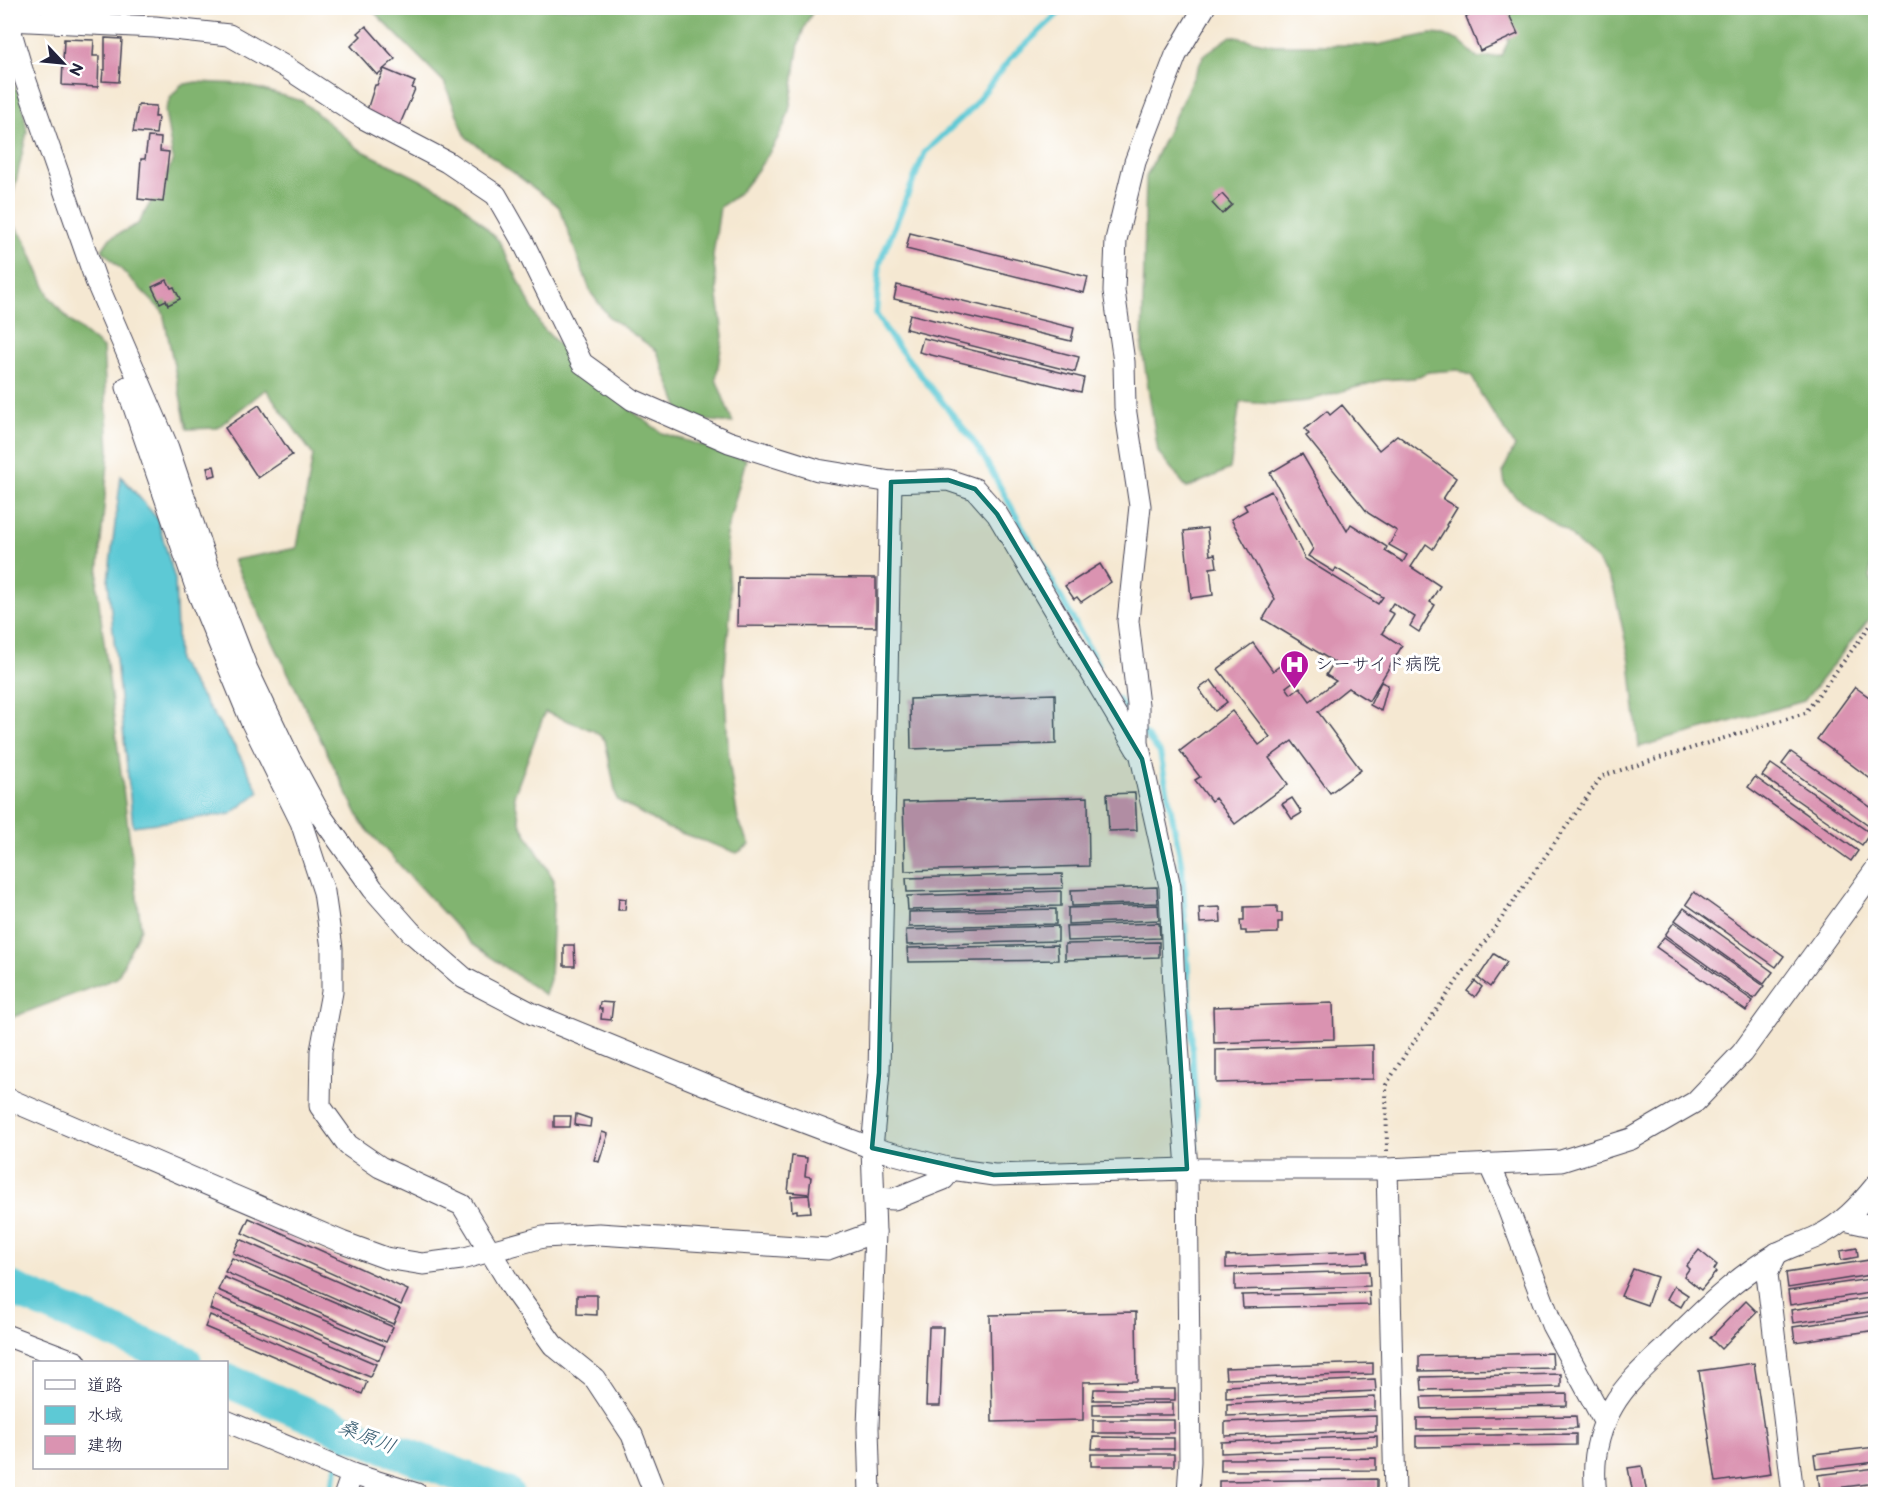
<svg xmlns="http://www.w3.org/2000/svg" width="1883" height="1502" font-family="'Balsamiq Sans','Klee One',sans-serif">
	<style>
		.forest { fill: #81b46f; stroke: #526b55; stroke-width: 1.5 }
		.water { fill: #5dc9d5; stroke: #407688; stroke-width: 1.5 }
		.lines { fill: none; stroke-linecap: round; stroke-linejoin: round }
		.stream { stroke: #5dc9d5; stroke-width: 6 }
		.river { stroke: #5dc9d5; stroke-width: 34 }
		.building { fill: #da93b1 }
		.minor-casing { stroke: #424052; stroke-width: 23 }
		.path { stroke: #424052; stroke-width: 4; stroke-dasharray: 1.5 4.5; stroke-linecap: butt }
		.minor { stroke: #fff; stroke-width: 21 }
		.marked { fill: #0f766e; fill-opacity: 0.2; stroke: #0f766e; stroke-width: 4.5; stroke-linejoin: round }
		.labels { text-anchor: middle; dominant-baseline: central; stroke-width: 6; stroke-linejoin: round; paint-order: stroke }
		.poi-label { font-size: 18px; fill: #22223b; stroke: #fff; text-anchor: start }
		.water-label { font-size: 20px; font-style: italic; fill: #375c71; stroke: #fff }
	</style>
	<rect width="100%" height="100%" fill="#fff"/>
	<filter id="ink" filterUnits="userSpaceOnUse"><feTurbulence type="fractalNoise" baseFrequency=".0167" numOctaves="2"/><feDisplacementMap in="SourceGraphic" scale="12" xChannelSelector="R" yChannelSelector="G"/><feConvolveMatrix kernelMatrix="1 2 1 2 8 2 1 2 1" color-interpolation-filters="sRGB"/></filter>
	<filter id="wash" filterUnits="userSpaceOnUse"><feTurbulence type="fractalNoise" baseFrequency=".008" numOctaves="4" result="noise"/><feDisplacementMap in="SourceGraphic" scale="24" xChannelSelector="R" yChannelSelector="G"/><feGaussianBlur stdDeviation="1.35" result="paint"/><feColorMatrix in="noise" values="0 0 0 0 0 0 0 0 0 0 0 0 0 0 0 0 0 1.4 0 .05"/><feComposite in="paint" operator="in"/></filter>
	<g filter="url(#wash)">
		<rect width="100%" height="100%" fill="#f5e8d2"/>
		<g class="forest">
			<path d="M370,8H816C791,37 798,79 788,114C780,141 759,169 742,190C736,197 727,202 720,207L713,256L723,336L716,379L733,423L690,419L679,409L657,351L609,317L591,293L559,207L466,137L444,82Z"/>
			<path d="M1509,8H1875L1876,552L1872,559L1870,576L1875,593V612L1804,701L1639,747L1630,661L1613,585L1596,559L1578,544L1569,533L1515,496L1505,485L1503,471L1515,446L1480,393L1472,376L1458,370L1429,372L1414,378L1382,380L1307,401L1275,404L1240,402L1230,469L1187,488L1158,452L1142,348L1146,177L1204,55L1231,36L1274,45H1377L1430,34L1444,35L1459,41L1478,58L1501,56L1508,42Z"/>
			<path d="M8,75L22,99L27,132L8,217L25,240L49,296L69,320L103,348L109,451L97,587L141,928L117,978L8,1019Z"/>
			<path d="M196,82L241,84L302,101L359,149L455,197L499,241L541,326L561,347L604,370L627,407L662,433L746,459L726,534L731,602L724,678L729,761L738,820L750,845L737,853L667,828L617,800L605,740L594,731L545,712L514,796L521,825L554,880L550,979L545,995L472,944L362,824L233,560L297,548L313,455L266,389L217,428L187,429L163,312L102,250L110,238L138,224L168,173L173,159L165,111L171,97L181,85Z"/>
		</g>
		<path class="water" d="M121,476L157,518L175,579L178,661L235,747L259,792L231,814L133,826L108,581Z"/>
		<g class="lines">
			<g class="stream">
				<path d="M1064,8L1011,58L971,109L925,152L880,262L876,314L891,338L972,439L986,461L1098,665"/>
				<path d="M1118,699L1132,717"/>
				<path d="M1144,733L1160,753L1182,867L1196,1115V1155"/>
				<path d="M329,1494L348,1432"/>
			</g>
			<g class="river">
				<path d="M8,1287L185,1362"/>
				<path d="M226,1380L348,1432L507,1494"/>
			</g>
		</g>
		<g id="blocks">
			<g class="building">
				<path d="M1482,8H1506L1518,34L1480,51L1466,17L1483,10Z"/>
				<path d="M366,26L395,59L377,75L351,46L361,36L358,33Z"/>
				<path d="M105,38L122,39L119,82L102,81L103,70H105Z"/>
				<path d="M64,39L94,40L93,56H99L98,87L62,85Z"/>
				<path d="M384,69L415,82L412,88L415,89L398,129L366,113L375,85H377Z"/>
				<path d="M138,105L156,106L155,117H158L156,134L133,132Z"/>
				<path d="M148,137L161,138L160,151L169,152L163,202L138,199L141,159H145Z"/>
				<path d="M1222,194L1232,205L1222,214L1212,203Z"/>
				<path d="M910,233L1088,277L1084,293L906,249Z"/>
				<path d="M167,280L171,288L174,287L180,299L168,305L166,300L160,303L152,287Z"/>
				<path d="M897,285L1074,328L1071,341L894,299Z"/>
				<path d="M910,314L1079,357L1075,372L906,329Z"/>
				<path d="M923,338L1084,378L1081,392L919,352Z"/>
				<path d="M259,405L292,455L258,478L225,428Z"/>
				<path d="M1342,405L1379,450L1397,435L1456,478L1443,499L1457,507L1446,525L1447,526L1433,549L1426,544L1411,567L1440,586L1430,602L1435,605L1419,632L1410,626L1415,617L1393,603L1388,611L1394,614L1382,633L1402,646L1369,701L1348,688L1318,712L1361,770L1330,793L1292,741L1269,758L1288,784L1235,824L1215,798L1211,801L1195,780L1200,777L1180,751L1232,711L1259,745L1270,737L1218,669L1253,643L1273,671L1286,661L1298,678L1286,687L1291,694L1300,687L1310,701L1336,681L1326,675L1334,662L1263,619L1275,599L1231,519L1247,510L1244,505L1271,491L1305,559L1378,604L1383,597L1336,568L1334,572L1308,556L1313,549L1270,473L1302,454L1347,531L1351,524L1387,547L1385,551L1403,562L1407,555L1389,545L1397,531L1368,513L1306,436L1309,434L1305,429L1327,411L1330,415Z"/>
				<path d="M214,466L216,475L209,477L207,467Z"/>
				<path d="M1207,528L1210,555L1215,554L1217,567L1210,568L1213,595L1191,598L1184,531Z"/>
				<path d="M1100,564L1111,582L1081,602L1077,597L1074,599L1065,586Z"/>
				<path d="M738,577L876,578V627L737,626Z"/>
				<path d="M1211,680L1227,702L1215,711L1199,689Z"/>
				<path d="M1381,682L1388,685L1381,711L1370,705Z"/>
				<path d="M1855,687L1876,702V783L1817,739Z"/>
				<path d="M1055,694L1056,744L911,749L910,699Z"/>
				<path d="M1791,752L1876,811V825L1873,828L1782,764Z"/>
				<path d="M1771,764L1870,833L1862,845L1762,776Z"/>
				<path d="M1755,777L1858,851L1851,861L1748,787Z"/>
				<path d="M1135,793L1137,830L1109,831L1107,794Z"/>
				<path d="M1088,797L1089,866L905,871L903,802Z"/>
				<path d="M1292,798L1302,813L1292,819L1282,804Z"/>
				<path d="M1062,874L1063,888L907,892L906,878Z"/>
				<path d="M1157,887L1158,903L1072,906L1071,890Z"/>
				<path d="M1061,891V906L908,910L907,896Z"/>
				<path d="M1694,892L1784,956L1776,967L1686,904Z"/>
				<path d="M619,898L626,899L625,910H618Z"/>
				<path d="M1158,905L1159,920L1068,924V908Z"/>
				<path d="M1277,906V913H1282V922H1278V933L1246,934V931H1241L1240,920H1244V907Z"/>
				<path d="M1220,907L1221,922L1200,923L1199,908Z"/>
				<path d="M1684,908L1773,972L1764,984L1675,920Z"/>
				<path d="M1056,909V924L909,927V912Z"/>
				<path d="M1674,922L1764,986L1754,999L1665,935Z"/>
				<path d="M1159,923L1160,938L1067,941L1066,926Z"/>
				<path d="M1058,926V941L907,945L906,930Z"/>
				<path d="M1664,937L1753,1001L1746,1011L1656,947Z"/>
				<path d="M1159,942V957L1065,960V944Z"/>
				<path d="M564,945H574L575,966H564Z"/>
				<path d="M1057,945L1058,960L908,962L907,948Z"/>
				<path d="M1494,954L1507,962L1490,987L1478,978Z"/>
				<path d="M1475,981L1482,987L1475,997L1467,991Z"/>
				<path d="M600,1002L613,1003L611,1020L601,1019L602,1009H599Z"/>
				<path d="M1333,1003L1334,1039L1214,1043L1213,1007Z"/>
				<path d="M1373,1045V1079L1216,1083V1050Z"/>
				<path d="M576,1114L591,1119L590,1127L575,1125Z"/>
				<path d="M554,1116H571L570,1127H554Z"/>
				<path d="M602,1132L608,1134L599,1162L594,1160Z"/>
				<path d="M792,1156L807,1158L805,1176L811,1177L809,1194L788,1192Z"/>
				<path d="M809,1195L811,1212L797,1213V1210L792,1211L791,1196Z"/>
				<path d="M249,1218L408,1290L401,1305L242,1233Z"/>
				<path d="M240,1239L400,1309L393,1324L233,1253Z"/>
				<path d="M1857,1248L1858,1257L1841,1260L1840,1251Z"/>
				<path d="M1699,1250L1717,1265L1714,1270L1716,1272L1701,1290L1684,1276L1689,1269L1686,1266Z"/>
				<path d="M1367,1251L1368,1263L1226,1268V1256Z"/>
				<path d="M232,1258L393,1327L386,1342L225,1272Z"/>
				<path d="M1876,1259V1274L1788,1288L1786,1273Z"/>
				<path d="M1633,1269L1657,1277L1647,1305L1621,1296Z"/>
				<path d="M1369,1271L1370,1286L1235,1290V1275Z"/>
				<path d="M224,1277L385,1346L379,1360L218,1290Z"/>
				<path d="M1876,1278V1292L1790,1305L1788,1291Z"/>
				<path d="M1674,1286L1688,1295L1681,1307L1667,1299Z"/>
				<path d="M1369,1292L1370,1305L1243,1308L1242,1295Z"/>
				<path d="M215,1295L376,1364L370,1377L210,1309Z"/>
				<path d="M577,1295H597V1315L577,1314Z"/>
				<path d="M1876,1297V1311L1793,1323L1791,1310Z"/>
				<path d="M1746,1301L1757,1312L1721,1349L1710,1338Z"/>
				<path d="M1136,1312L1137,1381L1083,1382V1420L992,1422L990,1315Z"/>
				<path d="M210,1315L367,1382L362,1394L205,1327Z"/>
				<path d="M1876,1315V1330L1795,1342L1793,1327Z"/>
				<path d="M929,1327H943L940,1406H926Z"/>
				<path d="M1552,1353L1553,1368L1419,1371V1356Z"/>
				<path d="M1373,1363V1374L1226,1379L1225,1368Z"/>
				<path d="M1754,1363L1771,1474L1716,1482L1699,1371Z"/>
				<path d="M1561,1374V1387L1422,1390L1421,1377Z"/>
				<path d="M1375,1379L1376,1391L1226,1398V1386Z"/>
				<path d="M1094,1389H1175V1400H1093Z"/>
				<path d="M1567,1394V1406L1422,1409L1421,1397Z"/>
				<path d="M1375,1397V1410L1227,1416V1404Z"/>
				<path d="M1173,1403V1415H1093V1404Z"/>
				<path d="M1376,1416V1431L1225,1436V1422Z"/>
				<path d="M1576,1416L1577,1428L1417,1430V1418Z"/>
				<rect x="1093" y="1420" width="81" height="13"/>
				<path d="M1576,1434V1445L1416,1447V1436Z"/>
				<path d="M1377,1436V1447L1221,1453V1442Z"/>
				<path d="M1093,1437L1174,1438V1449H1092Z"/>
				<path d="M1876,1447V1462L1816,1469L1814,1454Z"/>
				<rect x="1091" y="1454" width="83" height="12"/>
				<path d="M1376,1458V1470L1221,1471V1459Z"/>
				<path d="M1642,1466L1647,1494H1633L1628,1468Z"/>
				<path d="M1876,1468V1483L1820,1490L1818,1475Z"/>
				<path d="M1377,1479V1491L1219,1493V1481Z"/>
				<path d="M1876,1487V1494H1823V1493Z"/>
			</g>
		</g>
	</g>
	<g filter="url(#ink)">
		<use href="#blocks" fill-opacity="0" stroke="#424052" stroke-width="1.5"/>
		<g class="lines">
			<defs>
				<g id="minor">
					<path d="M8,20L155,27L229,35L284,66L363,118L447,162L496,195L524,244L582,363L633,400L729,442L818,470L891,482L948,480L975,489L997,514L1137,750"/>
					<path d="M8,22L22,70L96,281L168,448L208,568L247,669L290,759L321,816L373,889L411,932L464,978L533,1014L706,1085L872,1148L951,1169L994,1175L1187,1169H1387L1561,1161L1631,1139L1695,1102L1742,1053L1876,869"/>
					<path d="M127,387L197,590L251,721L301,822L324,892L332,948V992L321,1051L320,1106L348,1145L380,1167L462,1205L513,1289L553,1345L595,1379L632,1435L655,1494"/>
					<path d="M8,1099L342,1242L386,1258L423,1264L461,1259L543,1237L599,1234L828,1249L875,1232"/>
					<path d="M1489,1164L1503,1195L1552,1325L1605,1423"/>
					<path d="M1387,1169L1395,1494"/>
					<path d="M874,1198L894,1199L944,1179L951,1169"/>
					<path d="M1844,1220L1876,1227"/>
					<path d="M1777,1253L1767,1274L1793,1494"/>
					<path d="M8,1336L76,1362"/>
					<path d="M226,1421L352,1474L417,1494"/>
					<path d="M345,1494L352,1474"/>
					<path d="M870,1494L868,1428L875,1232L872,1148L879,1073L891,482"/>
					<path d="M1188,1494L1190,1461L1187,1169L1174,988L1170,887L1138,743V705L1128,621L1140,506L1125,407L1124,362L1114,291L1116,240L1135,162L1176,55L1204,8"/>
					<path d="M1596,1494C1592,1464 1597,1433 1613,1406C1626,1383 1648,1364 1668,1345C1701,1312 1735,1278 1776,1254C1789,1247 1804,1243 1818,1236C1842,1224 1859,1206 1876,1185"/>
				</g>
			</defs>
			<use href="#minor" class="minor-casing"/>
			<path class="path" d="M1387,1151L1386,1085L1406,1053L1602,776L1805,713L1876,618"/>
			<use href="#minor" class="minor"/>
		</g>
	</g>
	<path class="marked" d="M948,480L975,489L997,514L1142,759L1170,887L1187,1169L994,1175L872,1148L879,1073L891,482Z"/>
	<defs>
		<symbol id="hospital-pin" viewBox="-11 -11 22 30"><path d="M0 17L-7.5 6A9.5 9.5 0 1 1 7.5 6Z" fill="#b5179e" stroke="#fff"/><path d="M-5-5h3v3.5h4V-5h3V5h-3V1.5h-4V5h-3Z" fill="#fff"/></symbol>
	</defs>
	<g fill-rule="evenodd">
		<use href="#hospital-pin" x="1278" y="648" width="33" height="45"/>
	</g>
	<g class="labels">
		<g class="poi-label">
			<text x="1315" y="664">シーサイド病院</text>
		</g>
		<g class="water-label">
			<text transform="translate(367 1437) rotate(22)">桑原川</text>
		</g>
	</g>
	<rect width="1883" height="1502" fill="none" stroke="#fff" stroke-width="30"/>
	<rect x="33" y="1361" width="195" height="108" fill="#ffffff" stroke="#a7a7b1" stroke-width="1.5"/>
	<rect x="45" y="1380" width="30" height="9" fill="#ffffff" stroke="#a7a7b1" stroke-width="1.5"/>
	<text x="87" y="1391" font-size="18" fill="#22223b">道路</text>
	<rect x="45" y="1406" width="30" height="18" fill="#5dc9d5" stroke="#a7a7b1" stroke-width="1.5"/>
	<text x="87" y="1421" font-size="18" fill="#22223b">水域</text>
	<rect x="45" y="1436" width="30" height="18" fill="#da93b1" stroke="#a7a7b1" stroke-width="1.5"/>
	<text x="87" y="1451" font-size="18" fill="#22223b">建物</text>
	<g transform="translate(63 63) rotate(116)" stroke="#ffffff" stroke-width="4.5" paint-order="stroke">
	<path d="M0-4.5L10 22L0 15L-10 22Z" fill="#22223b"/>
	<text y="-9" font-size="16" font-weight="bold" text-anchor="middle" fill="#22223b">N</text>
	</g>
</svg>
